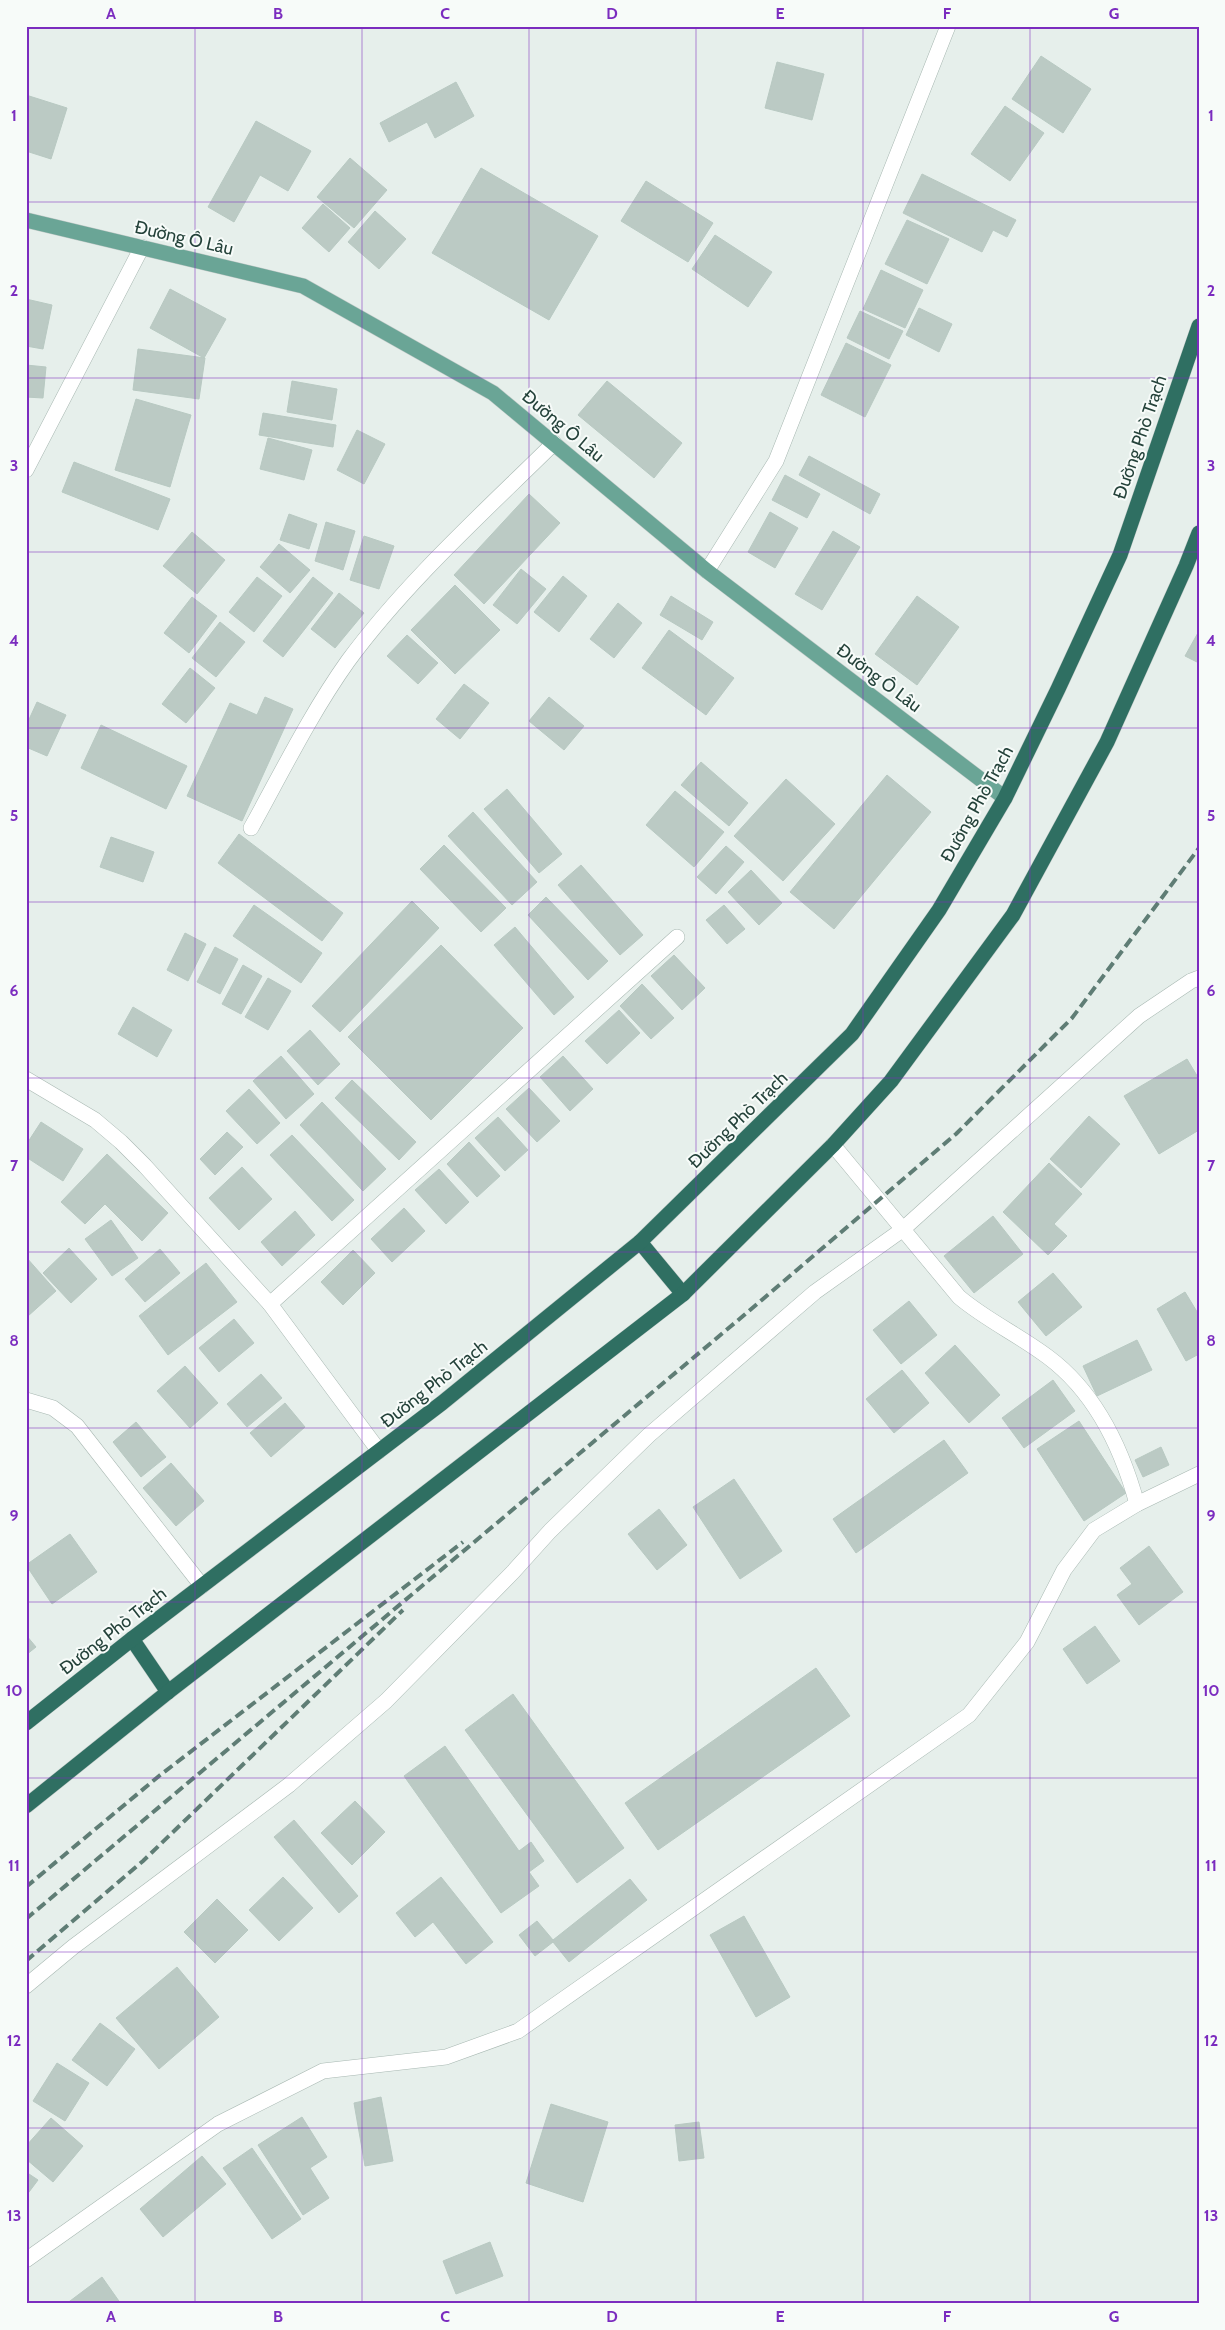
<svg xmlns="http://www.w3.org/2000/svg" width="1225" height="2330" font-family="Cabin,sans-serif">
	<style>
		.building { fill: #bbcac4; stroke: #b8c9c2 }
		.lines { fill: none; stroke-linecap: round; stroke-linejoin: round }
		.minor-casing { stroke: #a8b8b2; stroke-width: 16 }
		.major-casing { stroke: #c2cac8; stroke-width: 16 }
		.highway-casing { stroke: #c2cac8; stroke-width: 16 }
		.minor { stroke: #fff; stroke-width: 15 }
		.major { stroke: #6aa596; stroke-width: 15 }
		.highway { stroke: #2f6f62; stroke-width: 15 }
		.rail { stroke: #5f7d75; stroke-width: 4; stroke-dasharray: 10 5; stroke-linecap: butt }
		.grid { fill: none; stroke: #7b2cbf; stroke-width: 1; stroke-opacity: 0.55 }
		.labels { text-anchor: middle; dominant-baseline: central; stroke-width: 4; stroke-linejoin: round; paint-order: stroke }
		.street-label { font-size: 18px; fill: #24423a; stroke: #f7fbf9 }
		.neatline { fill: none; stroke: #7b2cbf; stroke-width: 2 }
		.grid-label { font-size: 16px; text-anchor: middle; font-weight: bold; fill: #7b2cbf }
	</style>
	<rect width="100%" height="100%" fill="#e6efeb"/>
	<g class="building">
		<path d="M1041,56L1091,89L1063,133L1012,99Z"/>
		<path d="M777,62L824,74L812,120L765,108Z"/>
		<path d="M456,82L474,116L435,138L427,122L389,142L380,123Z"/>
		<path d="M26,95L67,108L51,159L26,151Z"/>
		<path d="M1005,106L1044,133L1010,181L971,154Z"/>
		<path d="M256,121L311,151L288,191L260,175L234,222L208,207Z"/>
		<path d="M350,158L387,190L354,228L317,197Z"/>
		<path d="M481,168L598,236L549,320L432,253Z"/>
		<path d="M922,174L1016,220L1007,237L993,230L982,252L903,213Z"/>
		<path d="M646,181L713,223L688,262L621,221Z"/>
		<path d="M323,204L350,228L329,252L302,228Z"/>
		<path d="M375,211L406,239L379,269L348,242Z"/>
		<path d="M907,220L949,239L927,284L885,264Z"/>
		<path d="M715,235L772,272L748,307L692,269Z"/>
		<path d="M881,270L923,290L905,328L863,309Z"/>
		<path d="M170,289L226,319L204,358L150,328Z"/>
		<path d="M26,299L52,305L43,349L26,346Z"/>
		<path d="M919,308L952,324L939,352L906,335Z"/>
		<path d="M860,311L903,331L889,359L847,338Z"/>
		<path d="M846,343L891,365L865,417L821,395Z"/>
		<path d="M138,349L205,358L199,399L133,390Z"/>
		<path d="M26,365L46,367L43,398L26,397Z"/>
		<path d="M292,381L337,389L332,420L287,412Z"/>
		<path d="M607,381L682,443L654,478L578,415Z"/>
		<path d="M136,399L191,415L170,487L115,470Z"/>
		<path d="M263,413L336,425L333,447L259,435Z"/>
		<path d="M357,430L385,444L364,484L337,470Z"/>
		<path d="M268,438L312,450L304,480L260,469Z"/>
		<path d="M809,456L880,494L870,514L799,475Z"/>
		<path d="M74,462L170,499L158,530L62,492Z"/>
		<path d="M785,475L820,494L807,518L772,500Z"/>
		<path d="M529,494L560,523L484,604L454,575Z"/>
		<path d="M770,512L798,528L775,568L748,552Z"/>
		<path d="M289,514L317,524L309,549L280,540Z"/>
		<path d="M326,522L355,531L343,570L315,561Z"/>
		<path d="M833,531L860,547L822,610L795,594Z"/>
		<path d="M192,532L225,560L197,594L163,566Z"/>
		<path d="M364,536L394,546L379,589L350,580Z"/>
		<path d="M279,544L310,570L290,593L260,567Z"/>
		<path d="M521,569L546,589L517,624L493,605Z"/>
		<path d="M563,576L587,596L559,632L534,612Z"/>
		<path d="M257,577L282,596L254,632L229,612Z"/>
		<path d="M313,577L333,593L283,657L263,641Z"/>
		<path d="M455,585L500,630L455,674L411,630Z"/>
		<path d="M339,593L364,613L335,648L311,629Z"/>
		<path d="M671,596L713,622L702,640L660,615Z"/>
		<path d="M917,596L959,627L917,685L875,654Z"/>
		<path d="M192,597L217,616L189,653L164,633Z"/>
		<path d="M618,603L642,623L614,658L590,639Z"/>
		<path d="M220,622L245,642L216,677L192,658Z"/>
		<path d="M669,630L734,678L706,715L642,668Z"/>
		<path d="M1199,631V663L1185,656Z"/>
		<path d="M407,635L438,663L418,684L387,656Z"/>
		<path d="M190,668L215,688L186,723L162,704Z"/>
		<path d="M464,684L489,703L460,739L436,719Z"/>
		<path d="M265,697L293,709L242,821L187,796L230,703L257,715Z"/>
		<path d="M549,697L584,726L564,750L529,721Z"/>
		<path d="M37,702L66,715L47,756L26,747V726Z"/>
		<path d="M101,725L187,766L166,809L81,768Z"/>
		<path d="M701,762L748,803L729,826L681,785Z"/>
		<path d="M887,775L931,812L834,929L790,892Z"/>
		<path d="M786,779L835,824L783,881L734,836Z"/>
		<path d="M507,789L562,854L539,873L484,809Z"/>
		<path d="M675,791L724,832L694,867L646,825Z"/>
		<path d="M473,812L537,882L512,905L448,836Z"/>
		<path d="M239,834L343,913L322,941L218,863Z"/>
		<path d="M111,837L154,852L143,882L100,867Z"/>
		<path d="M444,845L506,908L481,932L420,869Z"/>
		<path d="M726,846L744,862L716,894L697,877Z"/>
		<path d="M581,865L643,935L620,955L558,885Z"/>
		<path d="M751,870L782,903L759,925L728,892Z"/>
		<path d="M546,897L608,961L588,980L528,915Z"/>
		<path d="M412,901L439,928L340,1032L312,1006Z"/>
		<path d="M254,905L322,953L301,983L233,936Z"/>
		<path d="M724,905L745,929L727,944L706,920Z"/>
		<path d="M515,927L574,997L554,1015L494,945Z"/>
		<path d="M185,933L206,944L188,981L167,970Z"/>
		<path d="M441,945L523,1028L431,1120L348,1037Z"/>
		<path d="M215,947L238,959L220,994L197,982Z"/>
		<path d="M674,955L705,988L682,1010L651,976Z"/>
		<path d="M243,965L262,976L241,1014L222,1004Z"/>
		<path d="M268,978L291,991L268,1030L245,1017Z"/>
		<path d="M642,984L674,1018L651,1039L620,1006Z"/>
		<path d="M133,1007L172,1030L157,1057L118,1034Z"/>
		<path d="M619,1010L640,1033L607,1064L585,1041Z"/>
		<path d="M310,1030L340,1064L318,1085L287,1051Z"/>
		<path d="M281,1056L314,1094L286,1119L253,1081Z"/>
		<path d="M563,1056L593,1089L570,1111L540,1077Z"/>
		<path d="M1187,1059L1199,1079V1130L1159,1154L1124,1096Z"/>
		<path d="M352,1080L416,1142L399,1160L335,1098Z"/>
		<path d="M529,1088L560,1121L537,1142L506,1109Z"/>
		<path d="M249,1089L280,1123L257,1144L226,1111Z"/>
		<path d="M322,1102L386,1169L363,1191L300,1125Z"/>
		<path d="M1089,1116L1120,1144L1081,1188L1050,1159Z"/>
		<path d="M498,1117L528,1150L505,1171L475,1138Z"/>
		<path d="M41,1122L83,1149L63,1181L26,1157V1145Z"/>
		<path d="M227,1132L243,1147L215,1175L200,1159Z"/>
		<path d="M292,1135L354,1200L332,1221L270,1155Z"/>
		<path d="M469,1142L500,1176L477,1197L447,1164Z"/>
		<path d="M107,1154L168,1213L142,1241L105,1204L85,1224L61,1202Z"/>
		<path d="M1049,1163L1082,1194L1054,1224L1067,1236L1048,1255L1003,1212Z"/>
		<path d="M242,1167L272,1199L239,1230L209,1198Z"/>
		<path d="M439,1169L469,1202L446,1224L415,1190Z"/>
		<path d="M404,1208L425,1231L392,1262L371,1239Z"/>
		<path d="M295,1211L315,1235L282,1266L261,1242Z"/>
		<path d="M993,1216L1023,1254L974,1293L944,1256Z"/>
		<path d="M111,1220L138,1258L112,1276L85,1239Z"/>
		<path d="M69,1248L97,1279L71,1303L43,1273Z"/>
		<path d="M160,1249L180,1273L145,1302L125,1279Z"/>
		<path d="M353,1250L375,1273L343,1305L321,1282Z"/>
		<path d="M26,1257L56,1291L28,1316L26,1314Z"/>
		<path d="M206,1263L237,1302L168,1355L139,1316Z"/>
		<path d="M1053,1273L1082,1307L1046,1336L1018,1302Z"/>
		<path d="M1185,1292L1199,1315V1354L1186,1361L1157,1309Z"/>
		<path d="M909,1301L937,1335L901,1364L873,1330Z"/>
		<path d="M234,1319L254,1343L219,1372L199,1348Z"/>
		<path d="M1137,1340L1152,1370L1097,1396L1083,1366Z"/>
		<path d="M955,1345L1000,1395L969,1423L925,1373Z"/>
		<path d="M185,1366L218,1403L190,1428L157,1391Z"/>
		<path d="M902,1370L929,1403L894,1433L866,1399Z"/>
		<path d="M261,1374L282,1398L247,1427L227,1404Z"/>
		<path d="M1053,1380L1075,1411L1024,1448L1002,1418Z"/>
		<path d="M285,1403L305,1427L271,1457L250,1433Z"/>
		<path d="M1079,1421L1126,1493L1084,1521L1037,1449Z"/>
		<path d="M136,1422L166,1457L141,1477L113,1442Z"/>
		<path d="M944,1440L968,1473L856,1553L833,1519Z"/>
		<path d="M1161,1447L1169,1465L1143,1477L1135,1460Z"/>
		<path d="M171,1463L204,1501L176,1526L143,1488Z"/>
		<path d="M734,1479L782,1551L740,1579L693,1507Z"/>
		<path d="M659,1509L687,1545L657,1570L628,1534Z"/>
		<path d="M70,1534L97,1572L52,1604L26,1565Z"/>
		<path d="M1149,1546L1183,1592L1139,1625L1117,1595L1132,1584L1120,1568Z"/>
		<path d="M1095,1626L1120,1661L1087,1684L1063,1649Z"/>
		<path d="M26,1635L36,1647L26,1655Z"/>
		<path d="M816,1668L850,1716L658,1850L625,1803Z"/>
		<path d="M513,1694L624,1848L577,1883L465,1730Z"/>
		<path d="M445,1746L519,1851L531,1842L544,1861L529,1872L539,1886L501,1913L404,1776Z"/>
		<path d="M355,1801L385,1832L352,1865L321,1833Z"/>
		<path d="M294,1820L358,1896L339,1913L274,1837Z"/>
		<path d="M283,1877L313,1908L279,1941L249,1910Z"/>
		<path d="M441,1877L493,1942L466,1964L433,1922L415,1937L396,1913Z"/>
		<path d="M630,1879L647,1900L569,1962L553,1942L535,1956L519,1935L537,1921L553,1940Z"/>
		<path d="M217,1899L248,1930L215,1963L184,1932Z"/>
		<path d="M744,1916L790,1997L756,2017L710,1935Z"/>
		<path d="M177,1967L219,2017L159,2069L116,2018Z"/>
		<path d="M100,2023L135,2049L107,2086L72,2060Z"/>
		<path d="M57,2063L89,2083L65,2121L33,2101Z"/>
		<path d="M381,2097L393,2161L365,2166L354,2103Z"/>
		<path d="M551,2104L608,2122L583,2202L526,2183Z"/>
		<path d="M302,2117L327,2157L310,2168L329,2198L303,2215L258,2145Z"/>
		<path d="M51,2118L83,2146L53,2182L26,2159V2146Z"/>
		<path d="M699,2122L704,2158L679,2161L675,2125Z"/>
		<path d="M252,2148L301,2219L272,2239L223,2168Z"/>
		<path d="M202,2156L226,2184L163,2237L140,2209Z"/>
		<path d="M26,2172L38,2180L26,2196Z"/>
		<path d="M490,2242L503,2276L456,2294L443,2261Z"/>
		<path d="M102,2277L121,2304H66Z"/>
	</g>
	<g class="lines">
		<defs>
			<g id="minor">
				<path d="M26,470L142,247"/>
				<path d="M707,571L776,461L948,26"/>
				<path d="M251,828C282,772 311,713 348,661C407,581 483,513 554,443"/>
				<path d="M26,1079L95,1120L121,1142L145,1166L270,1304L379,1451"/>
				<path d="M833,1145L959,1297C986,1320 1019,1335 1048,1357C1095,1392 1122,1449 1137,1504"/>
				<path d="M270,1304L677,937"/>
				<path d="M26,1400L53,1408L77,1426L202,1586"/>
				<path d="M26,1986L73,1947L289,1785L386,1701L513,1572L550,1531L649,1435L815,1292L902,1230L1139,1016L1191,981L1199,978"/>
				<path d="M26,2260L218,2124L323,2071L446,2057L518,2031L969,1715L1027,1642L1064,1570L1094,1530L1137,1504L1199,1474"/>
			</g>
			<path id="major" d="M26,220L303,286L493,393L707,571L1005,798"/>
			<g id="highway">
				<path d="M640,1242L683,1294"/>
				<path d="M132,1639L168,1692"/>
				<path d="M26,1723L132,1639L442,1403L640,1242L852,1034L939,910L1005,798L1058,689L1120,555L1199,326"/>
				<path d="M26,1806L168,1692L683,1294L833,1145L891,1081L1013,915L1107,742L1186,566L1199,533"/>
			</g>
		</defs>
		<use href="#minor" class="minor-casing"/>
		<use href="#major" class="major-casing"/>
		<use href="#highway" class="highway-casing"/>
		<use href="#minor" class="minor"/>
		<use href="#major" class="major"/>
		<use href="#highway" class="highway"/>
		<g class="rail">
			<path d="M26,1887L159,1776L463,1542"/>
			<path d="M26,1919L743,1316L956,1134L1072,1018L1199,848"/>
			<path d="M26,1961L143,1861L403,1610"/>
		</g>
	</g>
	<path class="grid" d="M195,26V2304M362,26V2304M529,26V2304M696,26V2304M863,26V2304M1030,26V2304M26,202H1199M26,378H1199M26,552H1199M26,728H1199M26,902H1199M26,1078H1199M26,1252H1199M26,1428H1199M26,1602H1199M26,1778H1199M26,1952H1199M26,2128H1199"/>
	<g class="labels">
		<g class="street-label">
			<text transform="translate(184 238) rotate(13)">Đường Ô Lâu</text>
			<text transform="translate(563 426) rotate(40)">Đường Ô Lâu</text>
			<text transform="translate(1140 437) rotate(-71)">Đường Phò Trạch</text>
			<text transform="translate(879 678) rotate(37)">Đường Ô Lâu</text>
			<text transform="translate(977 804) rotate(-61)">Đường Phò Trạch</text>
			<text transform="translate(738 1120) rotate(-44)">Đường Phò Trạch</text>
			<text transform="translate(434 1384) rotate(-38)">Đường Phò Trạch</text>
			<text transform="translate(113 1631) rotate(-38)">Đường Phò Trạch</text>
		</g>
	</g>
	<rect width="1225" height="2330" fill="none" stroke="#f7fbf9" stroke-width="55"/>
	<rect x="28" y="28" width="1170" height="2274" class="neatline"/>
	<g class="grid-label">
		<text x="111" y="19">A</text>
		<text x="278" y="19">B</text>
		<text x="445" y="19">C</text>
		<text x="612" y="19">D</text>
		<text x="780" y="19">E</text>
		<text x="947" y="19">F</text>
		<text x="1114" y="19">G</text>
		<text x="14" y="121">1</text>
		<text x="1211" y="121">1</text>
		<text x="14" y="296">2</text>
		<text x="1211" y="296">2</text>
		<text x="14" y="471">3</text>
		<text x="1211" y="471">3</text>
		<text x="14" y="646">4</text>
		<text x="1211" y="646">4</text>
		<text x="14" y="821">5</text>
		<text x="1211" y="821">5</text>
		<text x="14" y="996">6</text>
		<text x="1211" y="996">6</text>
		<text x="14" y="1171">7</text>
		<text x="1211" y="1171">7</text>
		<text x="14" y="1346">8</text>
		<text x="1211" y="1346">8</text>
		<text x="14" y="1521">9</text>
		<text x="1211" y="1521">9</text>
		<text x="14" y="1696">10</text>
		<text x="1211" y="1696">10</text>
		<text x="14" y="1871">11</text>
		<text x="1211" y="1871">11</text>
		<text x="14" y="2046">12</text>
		<text x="1211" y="2046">12</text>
		<text x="14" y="2221">13</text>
		<text x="1211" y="2221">13</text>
		<text x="111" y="2322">A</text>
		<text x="278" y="2322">B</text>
		<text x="445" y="2322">C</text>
		<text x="612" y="2322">D</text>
		<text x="780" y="2322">E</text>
		<text x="947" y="2322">F</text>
		<text x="1114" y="2322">G</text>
	</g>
</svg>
